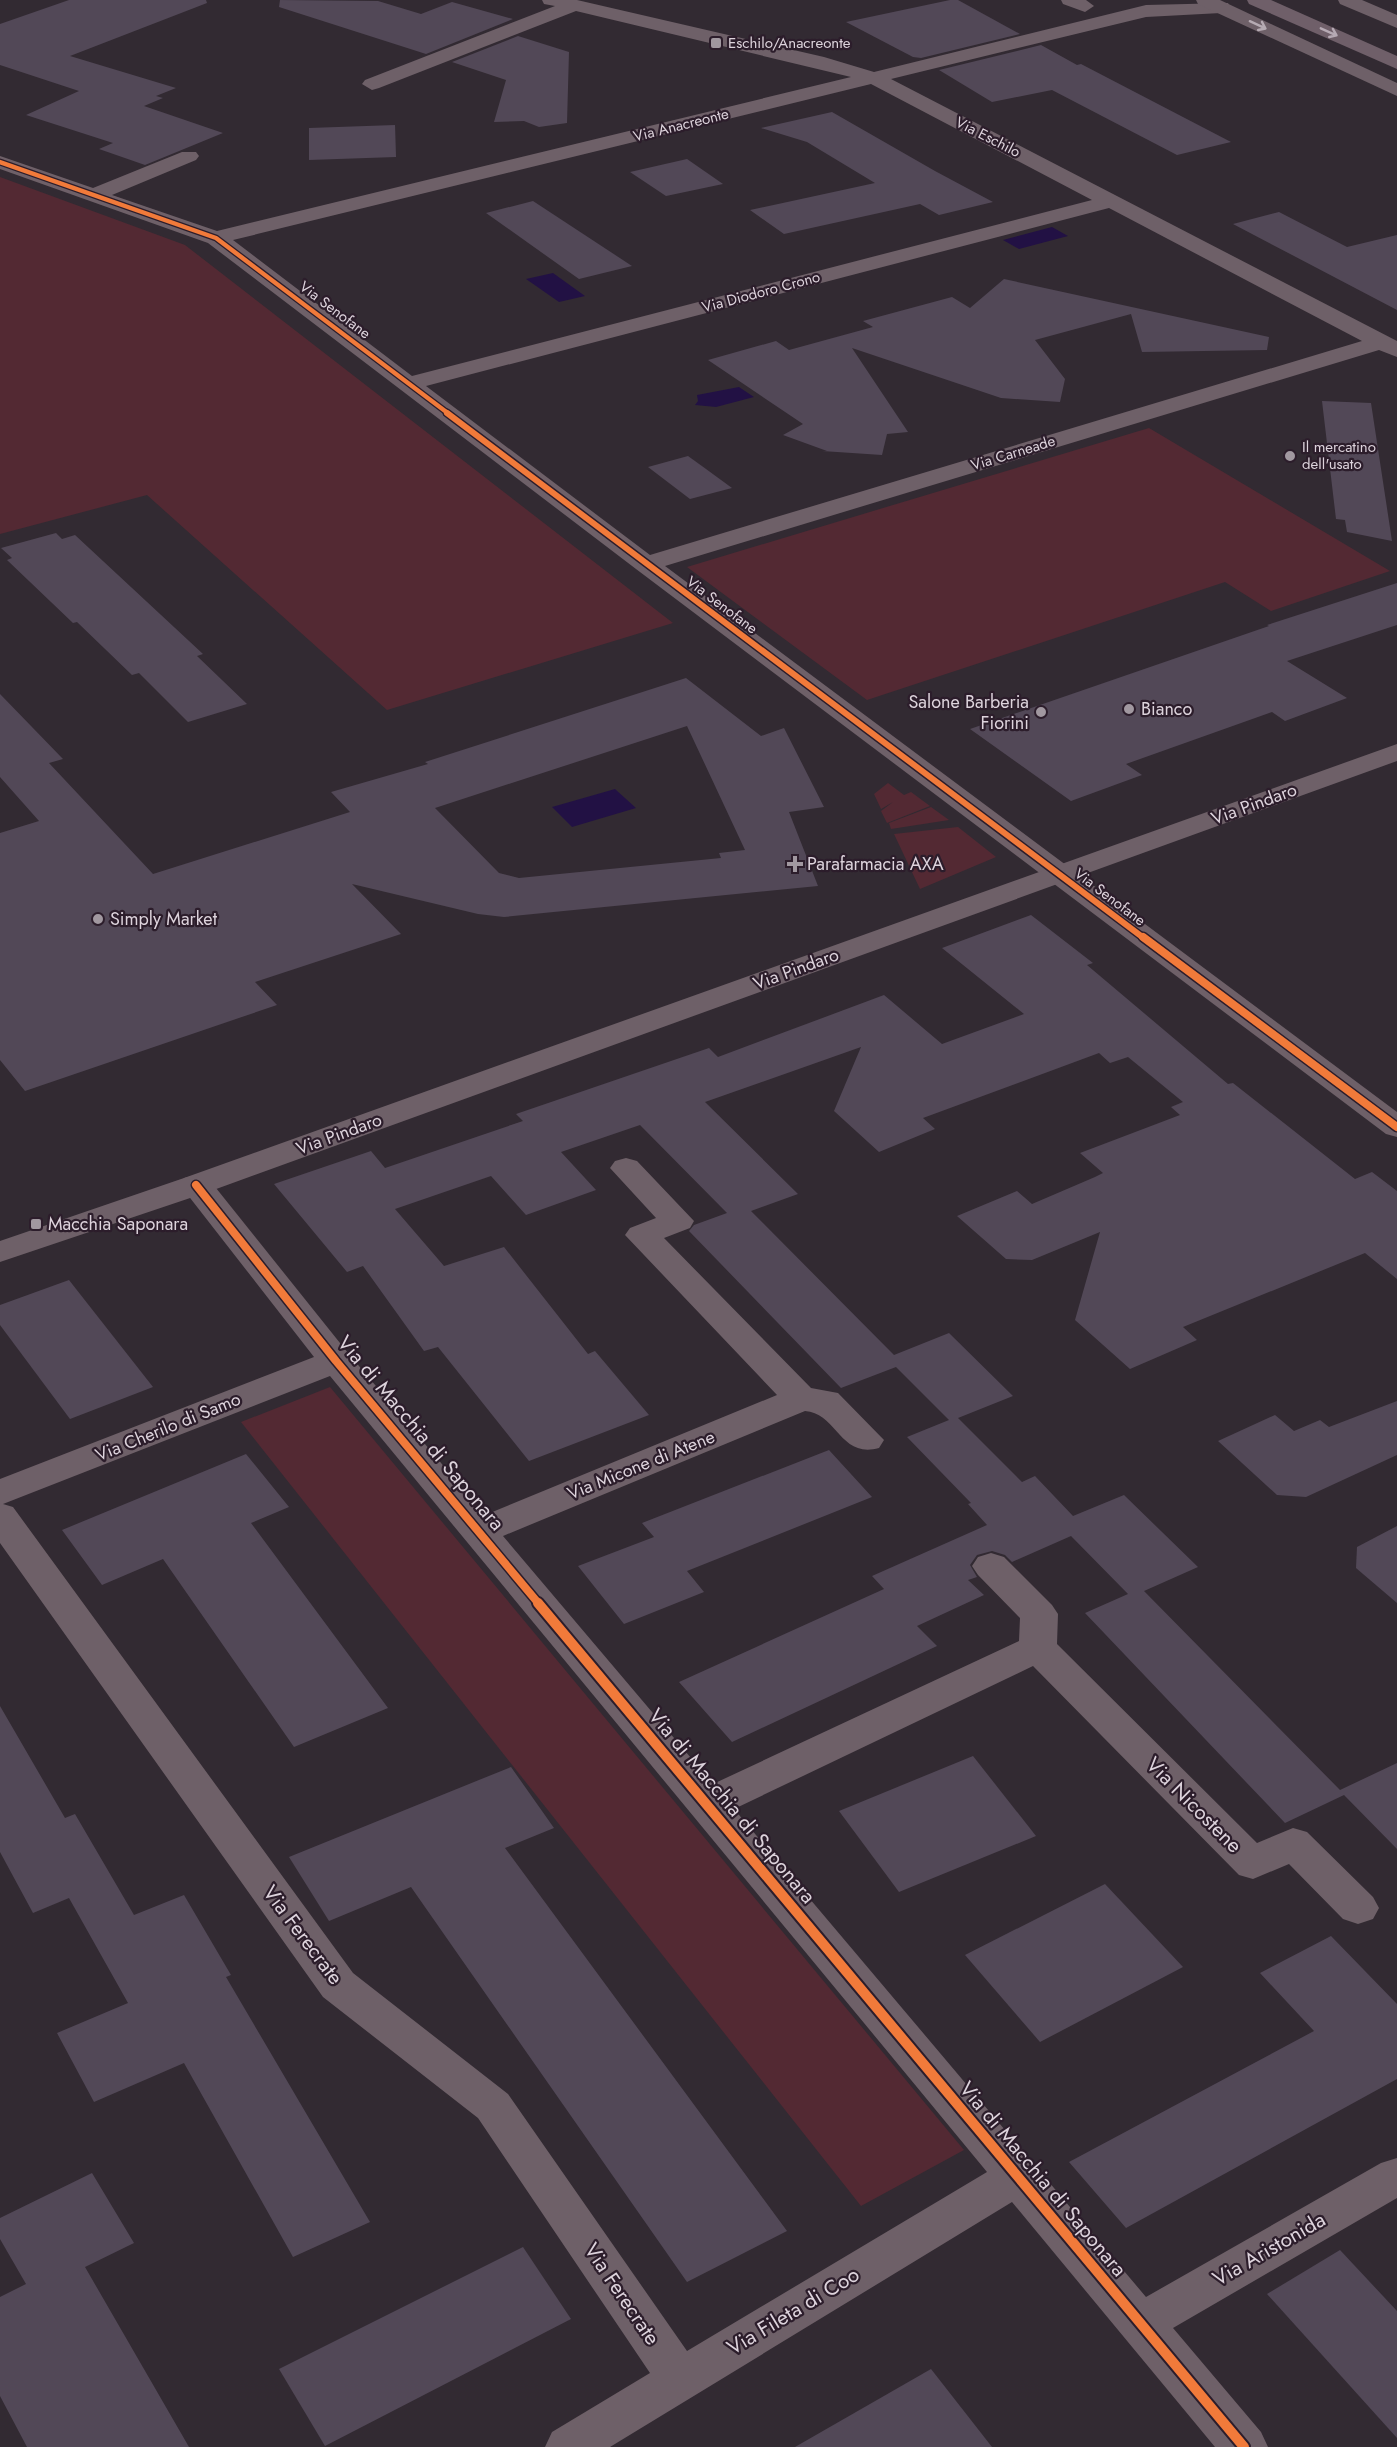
<svg xmlns="http://www.w3.org/2000/svg" width="1397" height="2447" font-family="Jost,sans-serif">
	<style>
		.green { fill: #532933 }
		.water { fill: #214 }
		.building { fill: #524857; fill-rule: evenodd }
		.lines { fill: none; stroke-linecap: round; stroke-linejoin: round }
		.minor { fill: #6e6068; fill-rule: evenodd }
		.tertiary { fill: #6e6068; fill-rule: evenodd }
		.primary { fill: #6f5f69; fill-rule: evenodd }
		.cycleway-far3-casing { stroke: #2c1d2b; stroke-width: 7 }
		.cycleway-far2-casing { stroke: #2c1d2b; stroke-width: 9 }
		.cycleway-far1-casing { stroke: #2c1d2b; stroke-width: 11 }
		.cycleway-casing { stroke: #2c1d2b; stroke-width: 14 }
		.cycleway-far3 { stroke: #f17a3a; stroke-width: 4.5 }
		.cycleway-far2 { stroke: #f17a3a; stroke-width: 6 }
		.cycleway-far1 { stroke: #f17a3a; stroke-width: 8 }
		.cycleway { stroke: #f17a3a; stroke-width: 10 }
		.oneway { stroke: #b6abb3 }
		.oneway2 { stroke: #b6aab4 }
		.poi-dot { fill: #a198a0; stroke: #2c1d2b; stroke-width: 2 }
		.labels { text-anchor: middle; dominant-baseline: central; stroke-width: 4.5; stroke-linejoin: round; paint-order: stroke }
		.far-poi-label { font-size: 15px; fill: #ddd3dc; stroke: #2c1d2b; text-anchor: start }
		.far-street-label { font-size: 15px; fill: #ddd3dc; stroke: #2c1d2b }
		.poi-label { font-size: 18px; fill: #ddd3dc; stroke: #2c1d2b; text-anchor: start }
		.street-label { font-size: 18px; fill: #ddd3dc; stroke: #2c1d2b }
		.near-street-label { font-size: 21px; fill: #ddd3dc; stroke: #2c1d2b }
	</style>
	<rect width="100%" height="100%" fill="#322a32"/>
	<g class="green">
		<path d="M0,177L185,245L673,623L387,710L147,495L0,534Z"/>
		<path d="M1149,428L1390,571L1271,611L1225,582L867,700L687,567Z"/>
		<path d="M888,783L904,795L911,792L930,806L887,823L881,811L893,802L881,809L874,794Z"/>
		<path d="M931,807L949,820L891,829L889,823Z"/>
		<path d="M958,827L996,857L920,889L894,834Z"/>
		<path d="M330,1387L964,2150L861,2206L241,1422Z"/>
	</g>
	<g class="water">
		<path d="M1052,227L1068,236L1019,249L1003,240Z"/>
		<path d="M553,273L585,296L559,302L526,279Z"/>
		<path d="M739,387L754,397L716,407L695,405L698,401L697,395Z"/>
		<path d="M615,789L636,808L572,827L552,807Z"/>
	</g>
	<g class="building">
		<path d="M69,0H206L207,3L70,56L176,88L156,96L163,98L144,106L223,133L145,165L99,149L113,143L26,115L79,91L0,65V24Z"/>
		<path d="M280,0L378,1L421,14L452,2L513,19L426,54L279,7Z"/>
		<path d="M950,0H958L1020,34L921,58L913,57L846,22Z"/>
		<path d="M518,36L569,52L567,123L539,127L524,121L494,122L506,80L452,62Z"/>
		<path d="M1041,45L1077,65L1081,64L1231,142L1177,155L1052,90L992,102L939,70Z"/>
		<path d="M832,112L935,171L993,202L939,215L920,204L784,234L750,210L875,183L807,142L761,128Z"/>
		<path d="M395,125L396,157L309,160V128Z"/>
		<path d="M687,159L723,184L666,196L630,172Z"/>
		<path d="M533,201L632,266L579,279L486,213Z"/>
		<path d="M1279,212L1347,247L1397,235V310L1233,224Z"/>
		<path d="M1004,279L1269,337L1267,350L1142,352L1131,314L1035,340L1065,379L1060,402L1001,398L852,348L908,432L887,434L882,455L822,451H827L783,435L803,424L708,360L776,341L789,350L873,327L863,321L952,297L970,308Z"/>
		<path d="M1322,401L1371,403L1392,541L1347,532L1345,520L1336,519Z"/>
		<path d="M688,456L706,469L732,488L690,499L648,467Z"/>
		<path d="M56,533L62,539L75,535L203,654L197,656L247,704L188,722L139,673L132,675L77,622L73,623L7,560L12,558L1,548Z"/>
		<path d="M1397,583V625L1287,661L1347,698L1285,721L1272,712L1126,764L1142,775L1071,801L970,729L1269,626L1267,625Z"/>
		<path d="M686,678L761,736L784,728L824,807L789,812L818,886L504,917L478,914L352,884L401,934L255,982L277,1005L25,1091L0,1060V833L39,821L0,777V694L63,759L49,763L153,874L350,812L331,792L428,764L425,762ZM687,726L745,850L719,853L721,858L519,878L499,873L435,808Z"/>
		<path d="M1031,915L1093,963L1087,965L1228,1084L1233,1083L1355,1179L1372,1172L1397,1191V1279L1365,1253L1183,1327L1197,1340L1130,1369L1075,1320L1100,1232L1032,1260L1006,1259L957,1216L1017,1191L1032,1204L1095,1177L1103,1173L1080,1153L1180,1115L1171,1107L1183,1102L1128,1057L1110,1063L1099,1053L923,1118L935,1129L879,1152L834,1111L861,1047L705,1102L798,1194L751,1211L894,1355L949,1333L1013,1396L958,1418L1022,1482L1035,1476L1073,1516L1124,1495L1198,1567L1144,1591L1340,1790L1397,1763V1849L1344,1795L1285,1823L1085,1613L1128,1594L1071,1536L1012,1562L1005,1555L992,1551L977,1555L970,1565L977,1577L968,1580L984,1595L917,1626L937,1646L732,1742L679,1682L884,1589L872,1576L987,1525L968,1504L971,1503L907,1437L949,1420L896,1367L841,1388L689,1231L694,1225L727,1213L640,1125L561,1152L596,1190L526,1215L491,1176L395,1209L444,1266L504,1247L588,1354L595,1351L649,1415L529,1461L438,1347L424,1351L363,1266L347,1272L274,1184L371,1151L385,1168L523,1121L516,1114L709,1048L718,1057L884,995L942,1044L1024,1014L942,948Z"/>
		<path d="M69,1280L153,1387L70,1419L0,1325V1305Z"/>
		<path d="M1397,1401V1455L1306,1497L1277,1495L1218,1441L1275,1415L1294,1431L1320,1420L1329,1427Z"/>
		<path d="M829,1450L872,1497L687,1571L704,1592L624,1624L578,1566L654,1537L642,1523Z"/>
		<path d="M246,1454L289,1507L251,1523L388,1708L294,1747L163,1559L102,1585L62,1530Z"/>
		<path d="M1397,1526V1603L1356,1568L1357,1547Z"/>
		<path d="M0,1706L65,1818L75,1814L134,1915L184,1895L231,1975L226,1977L370,2222L293,2257L184,2063L94,2102L57,2033L128,2003L69,1898L33,1913L0,1852Z"/>
		<path d="M973,1756L1036,1836L899,1892L839,1811Z"/>
		<path d="M511,1767L554,1828L505,1848L787,2231L687,2282L411,1887L329,1921L289,1857Z"/>
		<path d="M1105,1884L1183,1967L1040,2042L965,1955Z"/>
		<path d="M1331,1936L1397,2004V2079L1126,2228L1069,2162L1314,2031L1260,1973Z"/>
		<path d="M92,2173L134,2243L85,2267L189,2447H27L0,2396V2297L26,2284L0,2239V2218Z"/>
		<path d="M523,2247L571,2319L325,2446L279,2369Z"/>
		<path d="M1340,2250L1397,2311V2438L1267,2294Z"/>
		<path d="M931,2369L992,2447H795Z"/>
	</g>
	<g class="lines">
		<g class="minor">
			<path d="M542,0H577L824,57L874,72L1146,5L1228,3L1230,7L1221,13L1146,17L891,79L1397,341V357L1379,350L665,566L1397,1112V1137L1386,1134L636,569L208,243L0,169V156L93,188L182,152H196L199,156L196,160L112,195L217,231L851,77L576,11L379,88L372,90L362,84L365,80L555,6L544,4ZM871,84L1092,200L412,376L233,240ZM1109,208L1362,341L650,555L426,386Z"/>
			<path d="M1061,0H1086L1094,6L1085,12L1063,4Z"/>
			<path d="M626,1158L637,1161L694,1221L690,1228L664,1238L811,1388L838,1393L884,1440L879,1448C840,1459 837,1413 805,1411L503,1536L713,1784L1019,1641L1020,1618L978,1575L972,1566L978,1557L991,1553L1004,1557L1052,1605L1058,1614L1057,1644L1257,1843L1293,1828L1307,1832L1373,1897L1379,1908L1373,1919L1358,1924L1343,1919L1289,1864L1253,1879L1239,1875L1033,1666L734,1809L1146,2297L1381,2163L1397,2158V2198L1173,2328L1261,2432L1268,2447H1215L1012,2202L610,2447H545L552,2432L650,2373L478,2118L323,1997L0,1543V1479L314,1357L180,1185L184,1178L196,1175L208,1178L348,1353L485,1515L777,1395L625,1235L630,1228L656,1218L610,1168L615,1161ZM330,1376L987,2172L687,2351L508,2094L353,1973L13,1507L3,1504Z"/>
		</g>
		<g class="tertiary">
			<path d="M1196,0H1220L1397,83V96L1198,4Z"/>
			<path d="M1338,0H1362L1397,15V28L1340,4Z"/>
			<path d="M1397,744V761L208,1192L0,1262V1241L184,1178Z"/>
		</g>
		<path class="primary" d="M1247,0H1271L1397,56V69L1249,4Z"/>
		<defs>
			<path id="cycleway-far3" d="M0,162L216,238L449,414"/>
			<path id="cycleway-far2" d="M447,413L1145,939"/>
			<g id="cycleway-far1">
				<path d="M1143,937L1397,1127"/>
				<path d="M196,1185L336,1361L539,1604"/>
			</g>
			<path id="cycleway" d="M538,1603L1244,2447"/>
		</defs>
		<use href="#cycleway-far3" class="cycleway-far3-casing"/>
		<use href="#cycleway-far2" class="cycleway-far2-casing"/>
		<use href="#cycleway-far1" class="cycleway-far1-casing"/>
		<use href="#cycleway" class="cycleway-casing"/>
		<use href="#cycleway-far3" class="cycleway-far3"/>
		<use href="#cycleway-far2" class="cycleway-far2"/>
		<use href="#cycleway-far1" class="cycleway-far1"/>
		<use href="#cycleway" class="cycleway"/>
	</g>
	<defs><path id="oneway-shaft" d="M-6 0H5M1.5-3L5.5 0L1.5 3" fill="none" stroke-width="1.6" stroke-linecap="round" stroke-linejoin="round" transform="scale(1.5)"/></defs>
	<use class="oneway" href="#oneway-shaft" transform="translate(1258 25) rotate(25)"/>
	<use class="oneway2" href="#oneway-shaft" transform="translate(1329 32) rotate(24)"/>
	<g class="poi-dot">
		<rect x="710" y="37" width="12" height="12" rx="3"/>
		<circle cx="1290" cy="456" r="6"/>
		<circle cx="1129" cy="709" r="6"/>
		<circle cx="1041" cy="712" r="6"/>
		<path d="M792 855h6v6h6v6h-6v6h-6v-6h-6v-6h6z"/>
		<circle cx="98" cy="919" r="6"/>
		<rect x="30" y="1218" width="12" height="12" rx="3"/>
	</g>
	<g class="labels">
		<g class="far-poi-label">
			<text x="728" y="43">Eschilo/Anacreonte</text>
			<text x="1302" y="447">Il mercatino<tspan x="1302" dy="17">dell'usato</tspan></text>
		</g>
		<g class="far-street-label">
			<text transform="translate(681 125) rotate(-14)">Via Anacreonte</text>
			<text transform="translate(988 137) rotate(27)">Via Eschilo</text>
			<text transform="translate(761 292) rotate(-15)">Via Diodoro Crono</text>
			<text transform="translate(335 310) rotate(37)">Via Senofane</text>
			<text transform="translate(1013 453) rotate(-17)">Via Carneade</text>
			<text transform="translate(722 605) rotate(37)">Via Senofane</text>
			<text transform="translate(1110 897) rotate(37)">Via Senofane</text>
		</g>
		<g class="poi-label">
			<text x="1029" y="702" text-anchor="end">Salone Barberia<tspan x="1029" dy="21">Fiorini</tspan></text>
			<text x="1141" y="709">Bianco</text>
			<text x="807" y="864">Parafarmacia AXA</text>
			<text x="110" y="919">Simply Market</text>
			<text x="48" y="1224">Macchia Saponara</text>
		</g>
		<g class="street-label">
			<text transform="translate(1254 804) rotate(-20)">Via Pindaro</text>
			<text transform="translate(796 969) rotate(-20)">Via Pindaro</text>
			<text transform="translate(339 1134) rotate(-20)">Via Pindaro</text>
			<text transform="translate(168 1427) rotate(-22)">Via Cherilo di Samo</text>
			<text transform="translate(641 1465) rotate(-22)">Via Micone di Atene</text>
		</g>
		<g class="near-street-label">
			<text transform="translate(421 1433) rotate(50)">Via di Macchia di Saponara</text>
			<text transform="translate(1194 1805) rotate(45)">Via Nicostene</text>
			<text transform="translate(732 1806) rotate(50)">Via di Macchia di Saponara</text>
			<text transform="translate(303 1935) rotate(53)">Via Ferecrate</text>
			<text transform="translate(1043 2179) rotate(50)">Via di Macchia di Saponara</text>
			<text transform="translate(1269 2249) rotate(-30)">Via Aristonida</text>
			<text transform="translate(622 2294) rotate(56)">Via Ferecrate</text>
			<text transform="translate(793 2311) rotate(-31)">Via Fileta di Coo</text>
		</g>
	</g>
</svg>
